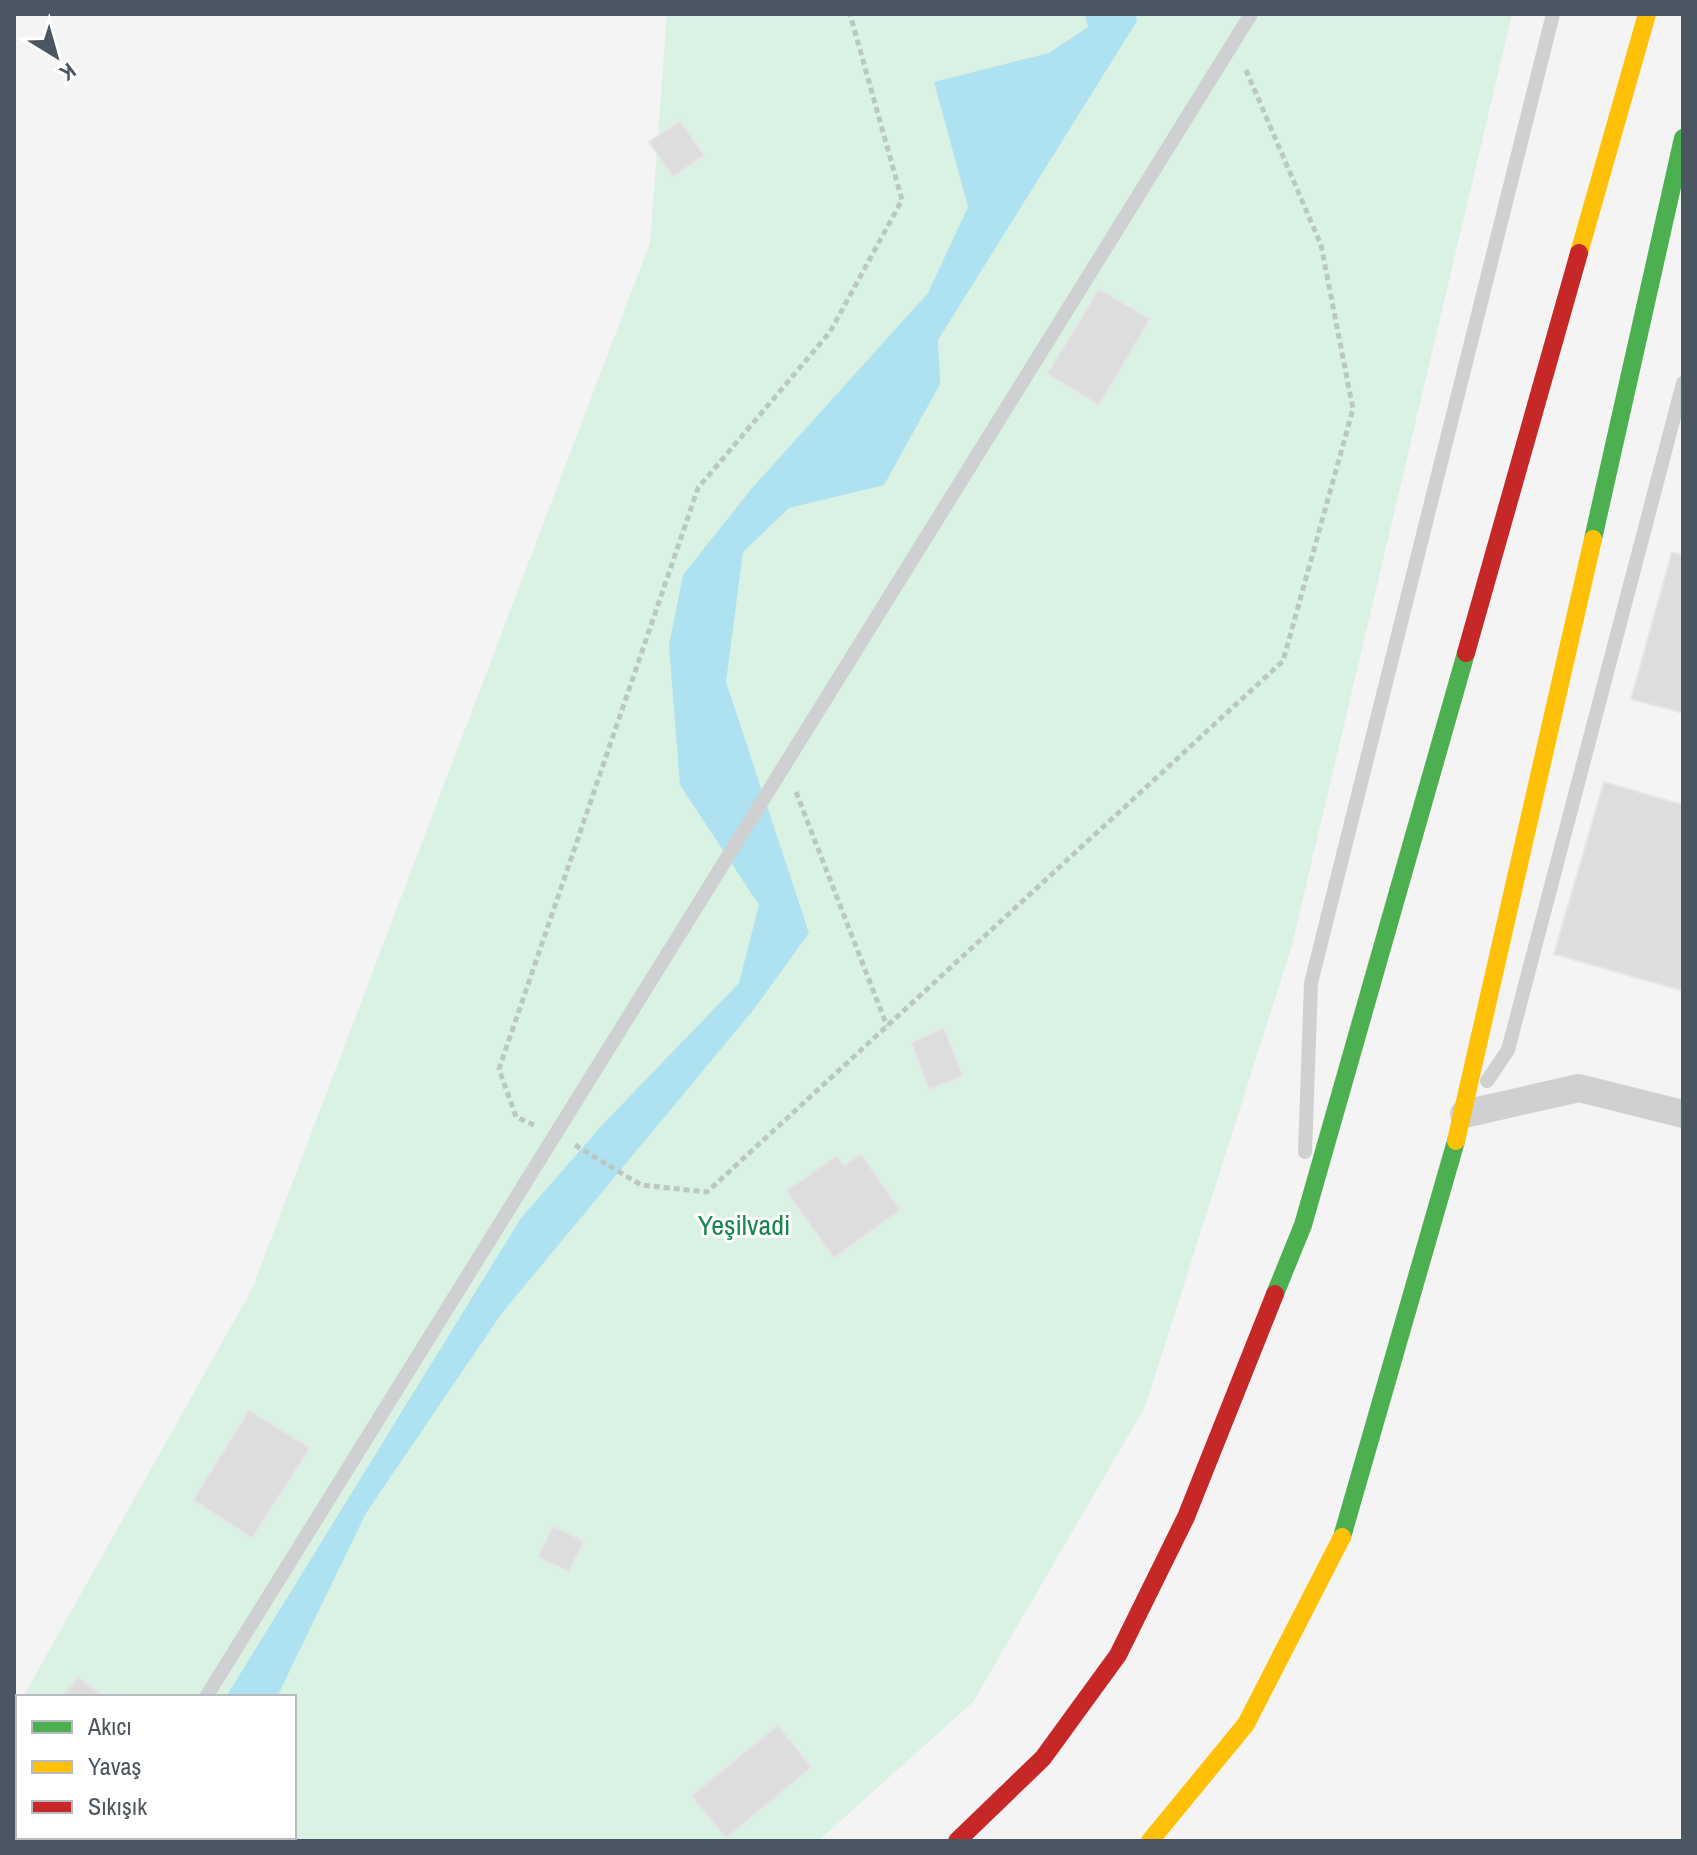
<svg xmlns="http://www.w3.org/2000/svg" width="1697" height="1855" font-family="'Archivo Narrow',sans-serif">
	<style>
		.green { fill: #d9f2e3 }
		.water { fill: #aee2f0 }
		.building { fill: #ddddde; stroke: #e5e6e7; stroke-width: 2 }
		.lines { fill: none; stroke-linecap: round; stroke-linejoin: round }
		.path { stroke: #bcc7c4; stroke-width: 5; stroke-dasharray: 6 4; stroke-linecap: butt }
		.lane { stroke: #ced0d2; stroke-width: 14 }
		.street { stroke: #ced0d2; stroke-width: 28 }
		.fast { stroke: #4caf50; stroke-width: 18 }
		.slow { stroke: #ffc107; stroke-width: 18 }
		.jam { stroke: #c62828; stroke-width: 18 }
		.labels { text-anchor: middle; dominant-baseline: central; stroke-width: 6; stroke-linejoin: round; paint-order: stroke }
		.park-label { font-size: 28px; fill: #17864f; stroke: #fff }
	</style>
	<rect width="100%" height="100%" fill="#f4f4f4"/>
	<path class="green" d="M667,14H1512L1292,945L1145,1407L973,1702L818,1841H14V1714L18,1706V1837H294V1697H23L252,1289L650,243Z"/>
	<g class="water">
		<path d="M1085,14H1136L1137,21L938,340L940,384L884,485L789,508L743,552L726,682L809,933L754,1009L502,1313L366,1513L277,1697H226L521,1218L604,1123L739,983L759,905L680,785L669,645L683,575L752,488L928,293L968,207L934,82L1049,53L1088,27Z"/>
		<path d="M140,1837H209L207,1841H137Z"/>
	</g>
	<g class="building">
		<path d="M680,121L704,155L673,177L649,142Z"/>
		<path d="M1099,289L1150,319L1099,405L1047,374Z"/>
		<path d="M1672,552L1683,555V713L1631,699Z"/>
		<path d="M1604,782L1683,805V991L1554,954Z"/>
		<path d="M944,1028L963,1076L929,1090L911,1042Z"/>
		<path d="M861,1154L900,1210L834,1258L786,1191L836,1156L844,1166Z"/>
		<path d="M249,1410L310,1448L252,1538L193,1500Z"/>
		<path d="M553,1526L584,1541L569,1572L538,1557Z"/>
		<path d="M78,1677L105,1697H62Z"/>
		<path d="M778,1725L812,1767L726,1838L691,1796Z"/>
		<path d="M18,1756V1777L14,1774V1761Z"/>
	</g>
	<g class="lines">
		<g class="path">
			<path d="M796,792L887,1026"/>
			<path d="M534,1125L516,1117L499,1069L698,488L830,332L902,200L850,14"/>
			<path d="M575,1145L641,1185L707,1192L1283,661L1353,409L1321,245L1246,70"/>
		</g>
		<g class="lane">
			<path d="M1487,1081L1508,1050L1683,383"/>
			<path d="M1305,1152L1311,983L1553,14"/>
			<path d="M206,1697L1251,14"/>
			<path d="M116,1841L119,1837"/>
		</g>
		<path class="street" d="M1464,1114L1579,1088L1683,1114"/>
		<g class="fast">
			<path d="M1593,539L1683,138"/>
			<path d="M1275,1294L1303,1225L1466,653"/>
			<path d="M1342,1537L1456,1141"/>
		</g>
		<g class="slow">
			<path d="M1579,253L1647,14"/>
			<path d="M1456,1141L1593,539"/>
			<path d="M1150,1841L1246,1724L1342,1537"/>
		</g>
		<g class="jam">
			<path d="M1466,653L1579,253"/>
			<path d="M957,1841L1043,1758L1118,1655L1186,1517L1275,1294"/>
		</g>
	</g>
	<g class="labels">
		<g class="park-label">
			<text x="744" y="1225">Yeşilvadi</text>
		</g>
	</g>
	<rect width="1697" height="1855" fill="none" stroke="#4a5661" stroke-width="32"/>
	<rect x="16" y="1695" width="280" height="144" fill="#ffffff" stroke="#b7bbc0" stroke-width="2"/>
	<rect x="32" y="1721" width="40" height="12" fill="#4caf50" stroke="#b7bbc0" stroke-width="2"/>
	<text x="88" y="1735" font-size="24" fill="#4a5661">Akıcı</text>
	<rect x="32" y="1761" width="40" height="12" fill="#ffc107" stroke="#b7bbc0" stroke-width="2"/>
	<text x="88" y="1775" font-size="24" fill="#4a5661">Yavaş</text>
	<rect x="32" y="1801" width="40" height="12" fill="#c62828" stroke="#b7bbc0" stroke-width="2"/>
	<text x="88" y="1815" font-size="24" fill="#4a5661">Sıkışık</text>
	<g transform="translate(56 56) rotate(143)" stroke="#ffffff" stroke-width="6" paint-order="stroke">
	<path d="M0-6L14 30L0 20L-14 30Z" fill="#4a5661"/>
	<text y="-12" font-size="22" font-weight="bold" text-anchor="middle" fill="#4a5661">K</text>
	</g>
</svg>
